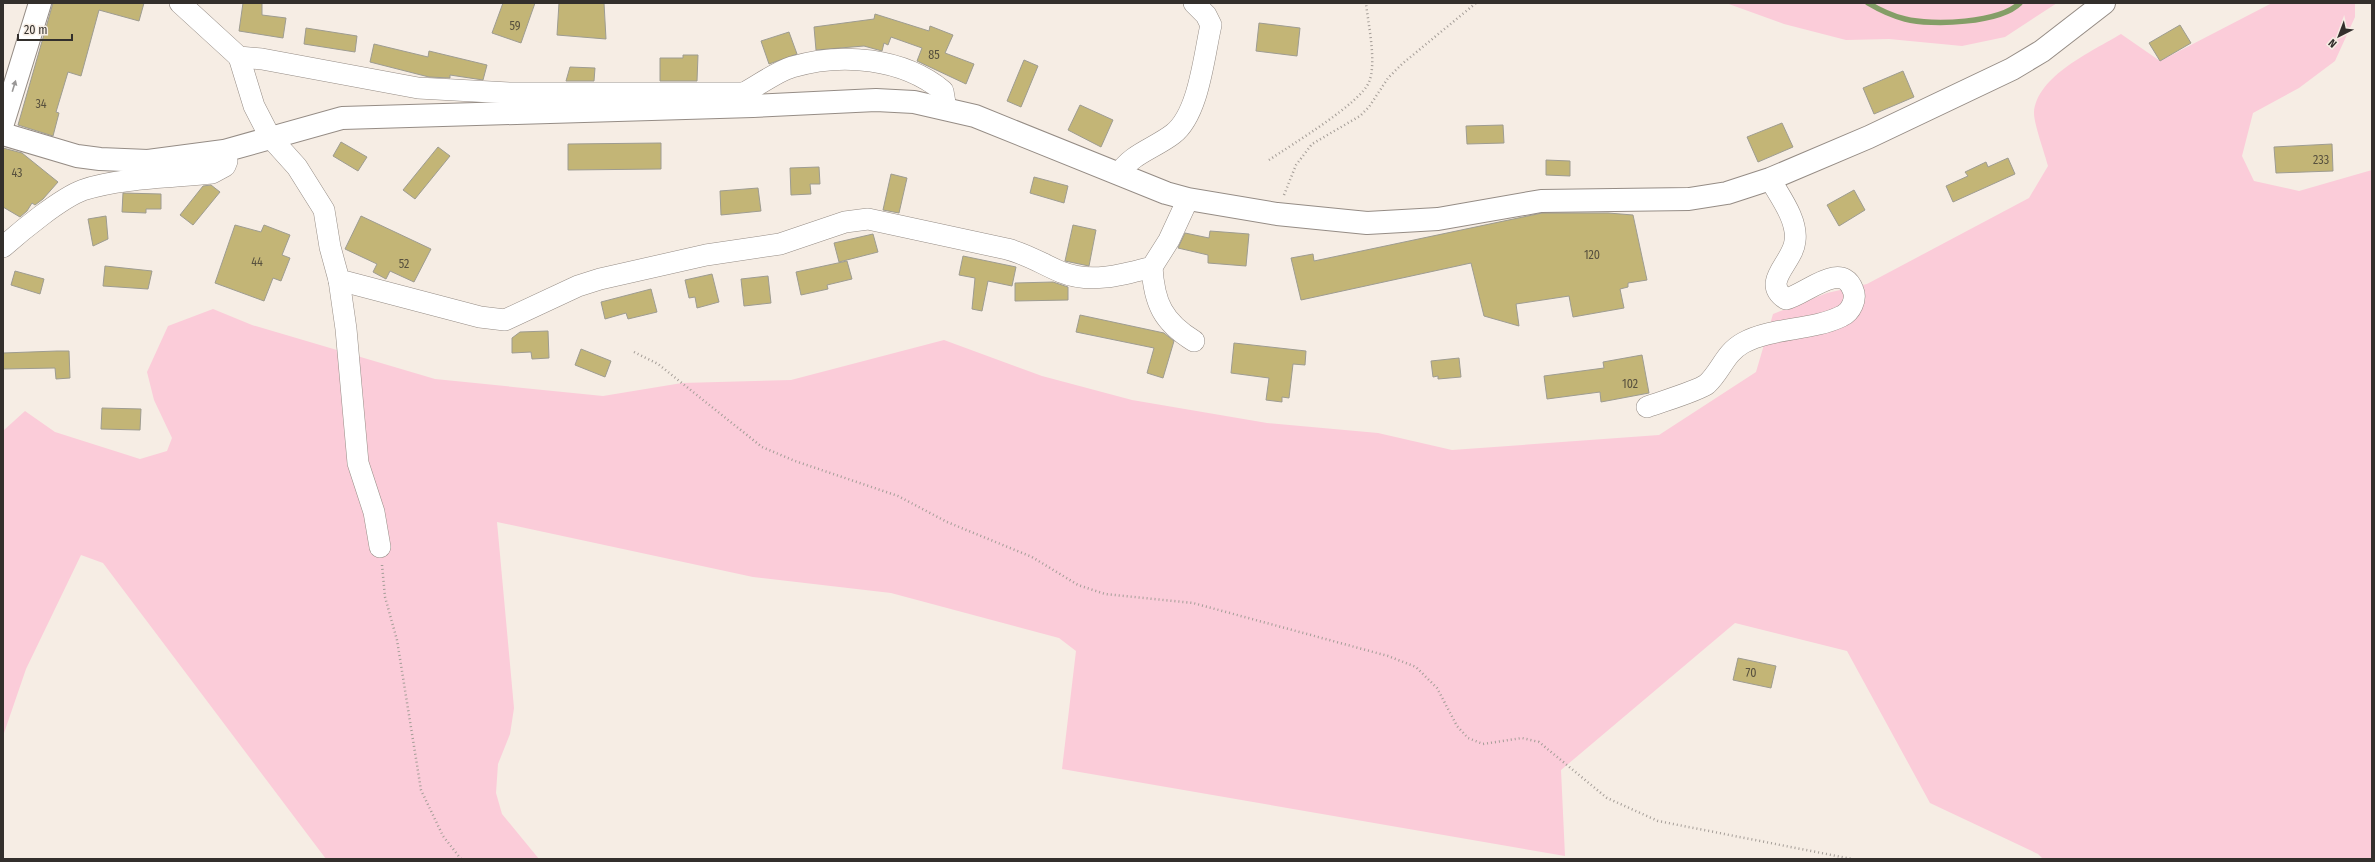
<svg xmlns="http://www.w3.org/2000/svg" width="2375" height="862" font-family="'Fira Sans Condensed',sans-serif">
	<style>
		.green { fill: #fbccd9 }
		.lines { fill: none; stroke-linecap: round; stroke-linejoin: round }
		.stream { stroke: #849e67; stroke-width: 5.5 }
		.building { fill: #c3b576; stroke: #9e9c91 }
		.street-casing { stroke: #958c85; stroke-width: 22 }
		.secondary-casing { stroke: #958c85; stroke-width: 24 }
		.path { stroke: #a49d97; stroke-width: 2.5; stroke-dasharray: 1 3; stroke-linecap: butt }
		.street { stroke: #fff; stroke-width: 21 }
		.secondary { stroke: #fff; stroke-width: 22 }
		.oneway { fill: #999796 }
		.labels { text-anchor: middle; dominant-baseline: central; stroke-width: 3; stroke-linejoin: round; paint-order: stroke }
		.number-label { font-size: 12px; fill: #57503e }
	</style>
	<rect width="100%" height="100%" fill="#f6ede4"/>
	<g class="green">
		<path d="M1726,3H2057L2005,37L1962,46L1889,39L1846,40L1784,24Z"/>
		<path d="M2272,3H2355V17L2335,61L2299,88L2253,113L2242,156L2254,181L2299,191L2372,170V859H2043L2038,854L1930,803L1847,651L1735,623L1561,770L1565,856L1062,769L1076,651L1059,638L891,593L753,577L497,522L514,708L510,734L498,764L496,793L502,814L539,859H326L103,563L81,555L26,669L3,736V431L25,411L55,432L140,459L167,451L172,438L154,400L147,372L168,326L213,309L252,325L435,379L603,396L682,383L791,380L944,340L1042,376L1132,400L1267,423L1378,433L1452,450L1659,435L1756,372L1773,314L1827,293L1867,284L2029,198L2048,166C2045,154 2034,124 2034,113C2036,76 2093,51 2121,34L2160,61Z"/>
	</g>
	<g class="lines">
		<path class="stream" d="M1868,3C1878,9 1893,16 1905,19C1932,26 2000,23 2020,3"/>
	</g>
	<g class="building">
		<path d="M53,3H144L139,21L99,10L81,76L68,72L56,112L59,113L53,136L18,125Z"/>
		<path d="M243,3H262V15L286,18L283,38L239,31Z"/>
		<path d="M503,3H535L521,43L492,33Z"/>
		<path d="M559,3H604L606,39L557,35Z"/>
		<path d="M875,14L929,31L930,26L953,35L945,53L974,64L966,84L917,61L922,48L891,37L888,45L884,43L882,51L864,46L816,50L814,27L874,19Z"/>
		<path d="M1259,23L1300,28L1297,56L1256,51Z"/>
		<path d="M2180,25L2191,43L2160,61L2149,43Z"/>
		<path d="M306,28L357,36L355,52L304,44Z"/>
		<path d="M789,32L797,54L769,64L761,41Z"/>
		<path d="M374,44L428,57L429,51L487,65L483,80L450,75V78L429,77L370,62Z"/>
		<path d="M683,55H698L697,81H660V58H683Z"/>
		<path d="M1024,60L1038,66L1021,107L1007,101Z"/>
		<path d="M570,67L595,68L594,81H566Z"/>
		<path d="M1903,71L1914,97L1874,114L1863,88Z"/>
		<path d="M1080,105L1113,120L1101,147L1068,130Z"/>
		<path d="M1782,123L1793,147L1758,162L1747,137Z"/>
		<path d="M1503,125L1504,143L1467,144L1466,126Z"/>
		<path d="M341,142L367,157L358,171L333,156Z"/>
		<path d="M661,143V169L568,170V144Z"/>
		<path d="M2332,144L2333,171L2276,173L2274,147Z"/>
		<path d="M438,147L450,156L415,199L403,190Z"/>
		<path d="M3,148L22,153L58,182L43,199L35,205L32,203L27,211L20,217L3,207Z"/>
		<path d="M2008,158L2015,174L1953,202L1946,186L1968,176L1965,172L1986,162L1988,167Z"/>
		<path d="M1546,160L1570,161V176L1546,175Z"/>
		<path d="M819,167L820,184H810L811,194L791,195L790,168Z"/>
		<path d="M891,174L907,178L899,213L883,210Z"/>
		<path d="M1034,177L1068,186L1064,203L1030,193Z"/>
		<path d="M211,185L220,192L193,225L180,215L203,186Z"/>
		<path d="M758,188L761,211L721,215L720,191Z"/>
		<path d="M1854,190L1865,210L1839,226L1827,205Z"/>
		<path d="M123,193L161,194V209H146V213L122,212Z"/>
		<path d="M1542,213H1608L1633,215L1647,280L1628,283V287L1620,289L1624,308L1573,317L1569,296L1516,304L1519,326L1484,316L1471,263L1301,300L1291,258L1313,254L1314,261Z"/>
		<path d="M106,216L108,239L93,246L88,219Z"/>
		<path d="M361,216L431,249L414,282L390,271L386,279L373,272L377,264L345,249Z"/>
		<path d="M235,225L261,232L264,225L290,235L282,255L290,258L281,281L273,278L264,301L215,283Z"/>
		<path d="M1073,225L1096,230L1089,266L1065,261Z"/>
		<path d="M1210,231L1249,234L1246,266L1208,263V255L1178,248L1185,233L1209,238Z"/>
		<path d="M873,234L878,252L839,262L834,243Z"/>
		<path d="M963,256L1016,267L1012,286L988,281L982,311L972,309L975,278L959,275Z"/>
		<path d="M847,261L852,279L827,285L828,289L801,295L796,272Z"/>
		<path d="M105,266L152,271L148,289L103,286Z"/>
		<path d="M15,271L44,279L40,294L11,285Z"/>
		<path d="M712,274L719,302L697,308L695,297L689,298L685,280Z"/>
		<path d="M768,276L771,303L744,306L741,279Z"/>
		<path d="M1053,282L1068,287V300L1015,301V283Z"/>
		<path d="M651,289L657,312L628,319L626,313L605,319L601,302Z"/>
		<path d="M1080,315L1164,333L1174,341L1163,378L1147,373L1154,348L1076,332Z"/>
		<path d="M548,331L549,358L532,359L531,352L512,353V338L520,332Z"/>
		<path d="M1234,343L1306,351L1305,365L1293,364L1289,398L1282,397V402L1266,400L1269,378L1231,373Z"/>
		<path d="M581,349L611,361L605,377L575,365Z"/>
		<path d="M57,351H69L70,378L56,379L55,368L3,369V353Z"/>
		<path d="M1642,355L1649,393L1601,402L1600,392L1547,399L1544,376L1604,368L1603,362Z"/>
		<path d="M1459,358L1461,377L1438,379V376L1433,377L1431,361Z"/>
		<path d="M102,408L141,409L140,430L101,429Z"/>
		<path d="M1738,658L1776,666L1771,688L1733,680Z"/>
	</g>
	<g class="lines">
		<defs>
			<g id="street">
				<path d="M180,3L239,57L262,59L418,88L510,93H744L753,106"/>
				<path d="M239,57L254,106L270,137L297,167L324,210L330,247L339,280L480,317L505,320L578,286L600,279L706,255L780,244L845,222L868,219L1007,249C1027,254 1042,264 1061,272C1091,284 1122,275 1152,267L1169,240L1188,199"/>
				<path d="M744,93C759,85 776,72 792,67C842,52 903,58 943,91L946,109"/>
				<path d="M1119,174C1131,154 1155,148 1173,134C1199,114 1204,55 1211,25L1206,15L1194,3"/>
				<path d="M3,247C21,231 61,198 83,190C118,178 174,177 212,173L225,166L227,161L224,151"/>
				<path d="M1152,267C1154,303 1163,322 1194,341"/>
				<path d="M339,280L346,329L358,463L374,512L380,547"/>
				<path d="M1647,407C1660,402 1698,391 1707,384C1721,371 1725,353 1743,343C1772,327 1812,331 1842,316C1851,312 1857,299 1853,290C1842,259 1805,295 1786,299C1760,282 1793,263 1795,241C1798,220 1780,197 1770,179"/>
			</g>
			<g id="secondary">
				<path d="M3,123L40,3"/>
				<path d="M3,134L77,156L100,159L148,161L224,151L342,118L753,106L876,100L914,102L975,116L1166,193L1188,199L1277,214L1367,223L1438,219L1541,201L1689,199L1727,193L1770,179L1869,137L2012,69L2042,51L2104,3"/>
			</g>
		</defs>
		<use href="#street" class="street-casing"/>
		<use href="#secondary" class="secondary-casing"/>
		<g class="path">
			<path d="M1269,160C1291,145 1361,103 1369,82C1377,63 1368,23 1366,3"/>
			<path d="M1284,195L1296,165L1312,144L1360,116L1369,107L1388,78L1402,64L1476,3"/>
			<path d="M634,352L658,364L762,447L795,461L898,496L947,522L1032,557L1078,585L1105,594L1193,603L1388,656L1416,667L1437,688L1457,726L1468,738L1483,744L1522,738L1539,742L1607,798L1658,821L1852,859"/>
			<path d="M382,565L385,597L397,640L421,790L443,836L461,859"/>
		</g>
		<use href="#street" class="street"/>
		<use href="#secondary" class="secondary"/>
	</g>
	<defs><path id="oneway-solid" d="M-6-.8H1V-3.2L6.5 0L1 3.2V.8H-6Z"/></defs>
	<use class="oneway" href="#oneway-solid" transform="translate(14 86) rotate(-73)"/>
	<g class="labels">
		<g class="number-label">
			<text x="515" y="26">59</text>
			<text x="934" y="55">85</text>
			<text x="41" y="104">34</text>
			<text x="2321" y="160">233</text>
			<text x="17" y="173">43</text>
			<text x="1592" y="255">120</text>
			<text x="257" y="262">44</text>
			<text x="404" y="264">52</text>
			<text x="1630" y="384">102</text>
			<text x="1751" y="673">70</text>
		</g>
	</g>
	<rect width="2375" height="862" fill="none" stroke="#332f2c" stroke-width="8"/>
	<g transform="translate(2339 36) rotate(222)" stroke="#f6ede4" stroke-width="3" paint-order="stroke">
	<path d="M0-3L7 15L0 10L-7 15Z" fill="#332f2c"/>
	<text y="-6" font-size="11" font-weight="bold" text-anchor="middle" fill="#332f2c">N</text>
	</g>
	<path d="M18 34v6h54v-6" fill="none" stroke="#332f2c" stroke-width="2"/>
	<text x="24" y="34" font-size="12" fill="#332f2c" stroke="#f6ede4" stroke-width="3" paint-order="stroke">20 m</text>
</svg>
